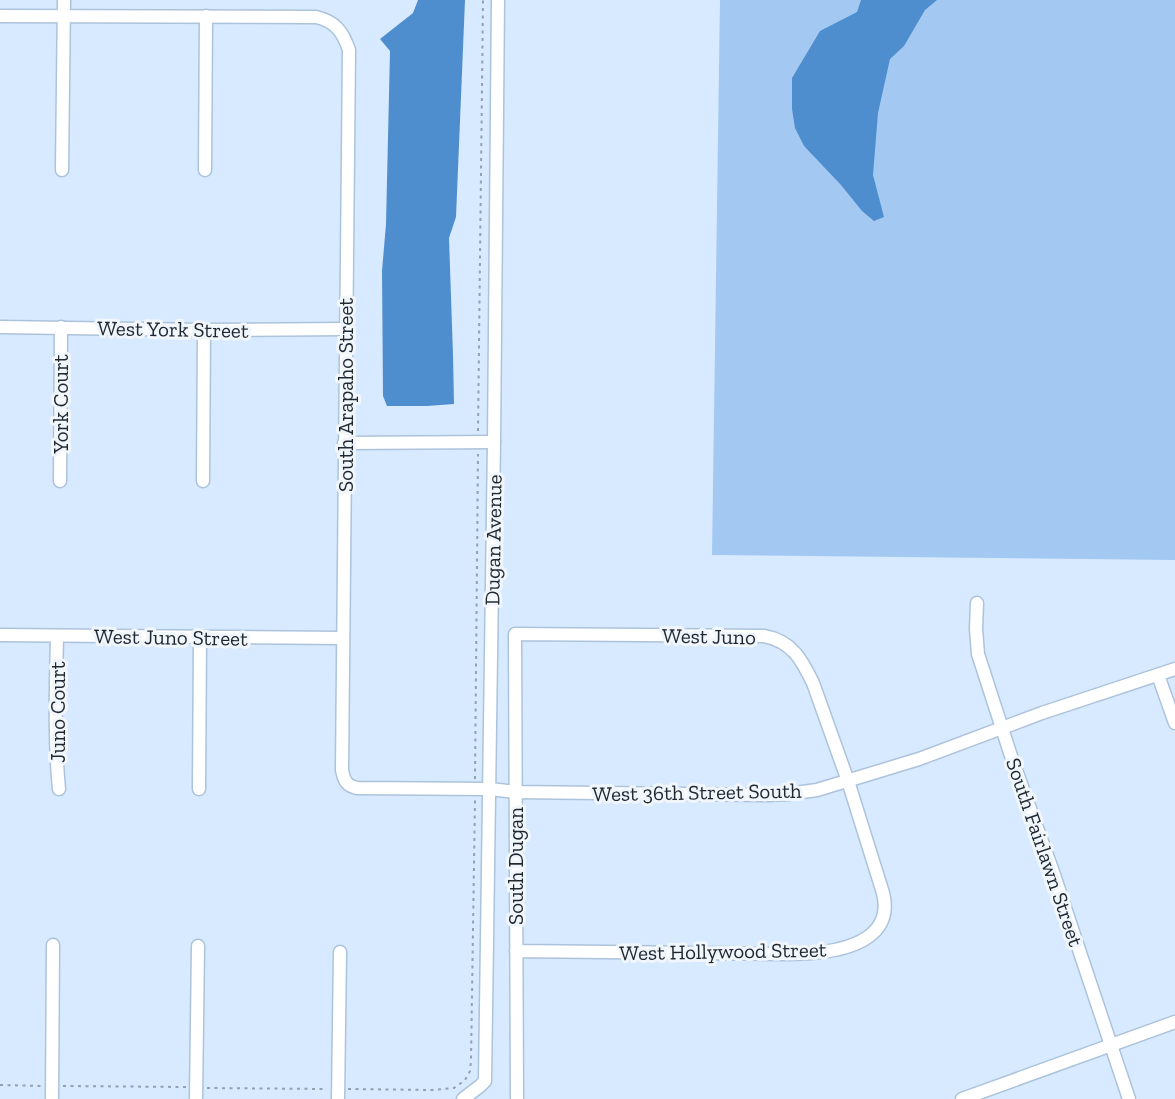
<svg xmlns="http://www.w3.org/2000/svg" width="1175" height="1099" font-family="'Zilla Slab',serif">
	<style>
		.green { fill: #a3c9f2 }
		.water { fill: #4f8ece }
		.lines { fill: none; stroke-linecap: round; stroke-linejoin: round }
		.minor-casing { stroke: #acc3dc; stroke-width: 15 }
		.path { stroke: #92a0b1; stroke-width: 2; stroke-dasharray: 3 4.5; stroke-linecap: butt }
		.minor { stroke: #fff; stroke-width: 12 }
		.labels { text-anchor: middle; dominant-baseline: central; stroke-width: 6; stroke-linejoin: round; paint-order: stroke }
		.street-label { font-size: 21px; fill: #1f2731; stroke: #f1f6fb }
	</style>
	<rect width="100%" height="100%" fill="#d8eaff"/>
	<path class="green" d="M720,0H1175V560L712,555Z"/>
	<g class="water">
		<path d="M418,0H465L456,217L449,238L453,355L454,404L427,406H387L383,396L382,271L386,224L390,51L380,39L413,13Z"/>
		<path d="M861,0H937L925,10L904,46L890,59L878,113L873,175L884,217L874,221L862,211L841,185L804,146L795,128L792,109V78L820,31L857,12Z"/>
	</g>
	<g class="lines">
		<defs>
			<g id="minor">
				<path d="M0,16L316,17C335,21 343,32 349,50C345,290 343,530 342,770C344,781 347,786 357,788L490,789L515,792L769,795L788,794L817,790L919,759L1042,713L1175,669"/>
				<path d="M62,170L64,0"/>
				<path d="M205,170L206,16"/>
				<path d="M0,327L204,330L345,329"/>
				<path d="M344,443L494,442"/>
				<path d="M60,481L61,327"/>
				<path d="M203,481L204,330"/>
				<path d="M977,603L976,629L978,654L1012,759L1052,869L1129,1099"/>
				<path d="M0,635L342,638"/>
				<path d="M57,636C56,687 54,738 59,789"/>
				<path d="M1158,675L1175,723"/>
				<path d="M199,789L200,637"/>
				<path d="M516,951L788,954C825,954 897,948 883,893L848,781L813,683C802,660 792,641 764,636L515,634C515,789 516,944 517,1099"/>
				<path d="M52,1099L53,945"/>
				<path d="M196,1099L198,946"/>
				<path d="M338,1099L340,952"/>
				<path d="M463,1099L480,1086L485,1081L494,442L498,0"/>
				<path d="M962,1099L1175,1022"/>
			</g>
		</defs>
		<use href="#minor" class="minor-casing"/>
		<g class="path">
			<path d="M478,431L483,0"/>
			<path d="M475,779L478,454"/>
			<path d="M0,1085L42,1086"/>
			<path d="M63,1086L186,1087"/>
			<path d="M207,1088L327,1089"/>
			<path d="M348,1089L433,1090L454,1088L465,1080L470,1071L471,1060L475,799"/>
		</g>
		<use href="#minor" class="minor"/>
	</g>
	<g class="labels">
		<g class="street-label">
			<text transform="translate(173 329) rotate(1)">West York Street</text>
			<text transform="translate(345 395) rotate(-90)">South Arapaho Street</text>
			<text transform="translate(60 404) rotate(-90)">York Court</text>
			<text transform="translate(493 540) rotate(-89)">Dugan Avenue</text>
			<text transform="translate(709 636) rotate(1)">West Juno</text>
			<text transform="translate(171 637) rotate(1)">West Juno Street</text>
			<text transform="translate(57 712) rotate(-90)">Juno Court</text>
			<text transform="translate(697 792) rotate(-1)">West 36th Street South</text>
			<text transform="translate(1045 852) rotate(71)">South Fairlawn Street</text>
			<text transform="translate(515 866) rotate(-90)">South Dugan</text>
			<text transform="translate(723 951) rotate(-1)">West Hollywood Street</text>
		</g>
	</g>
</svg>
